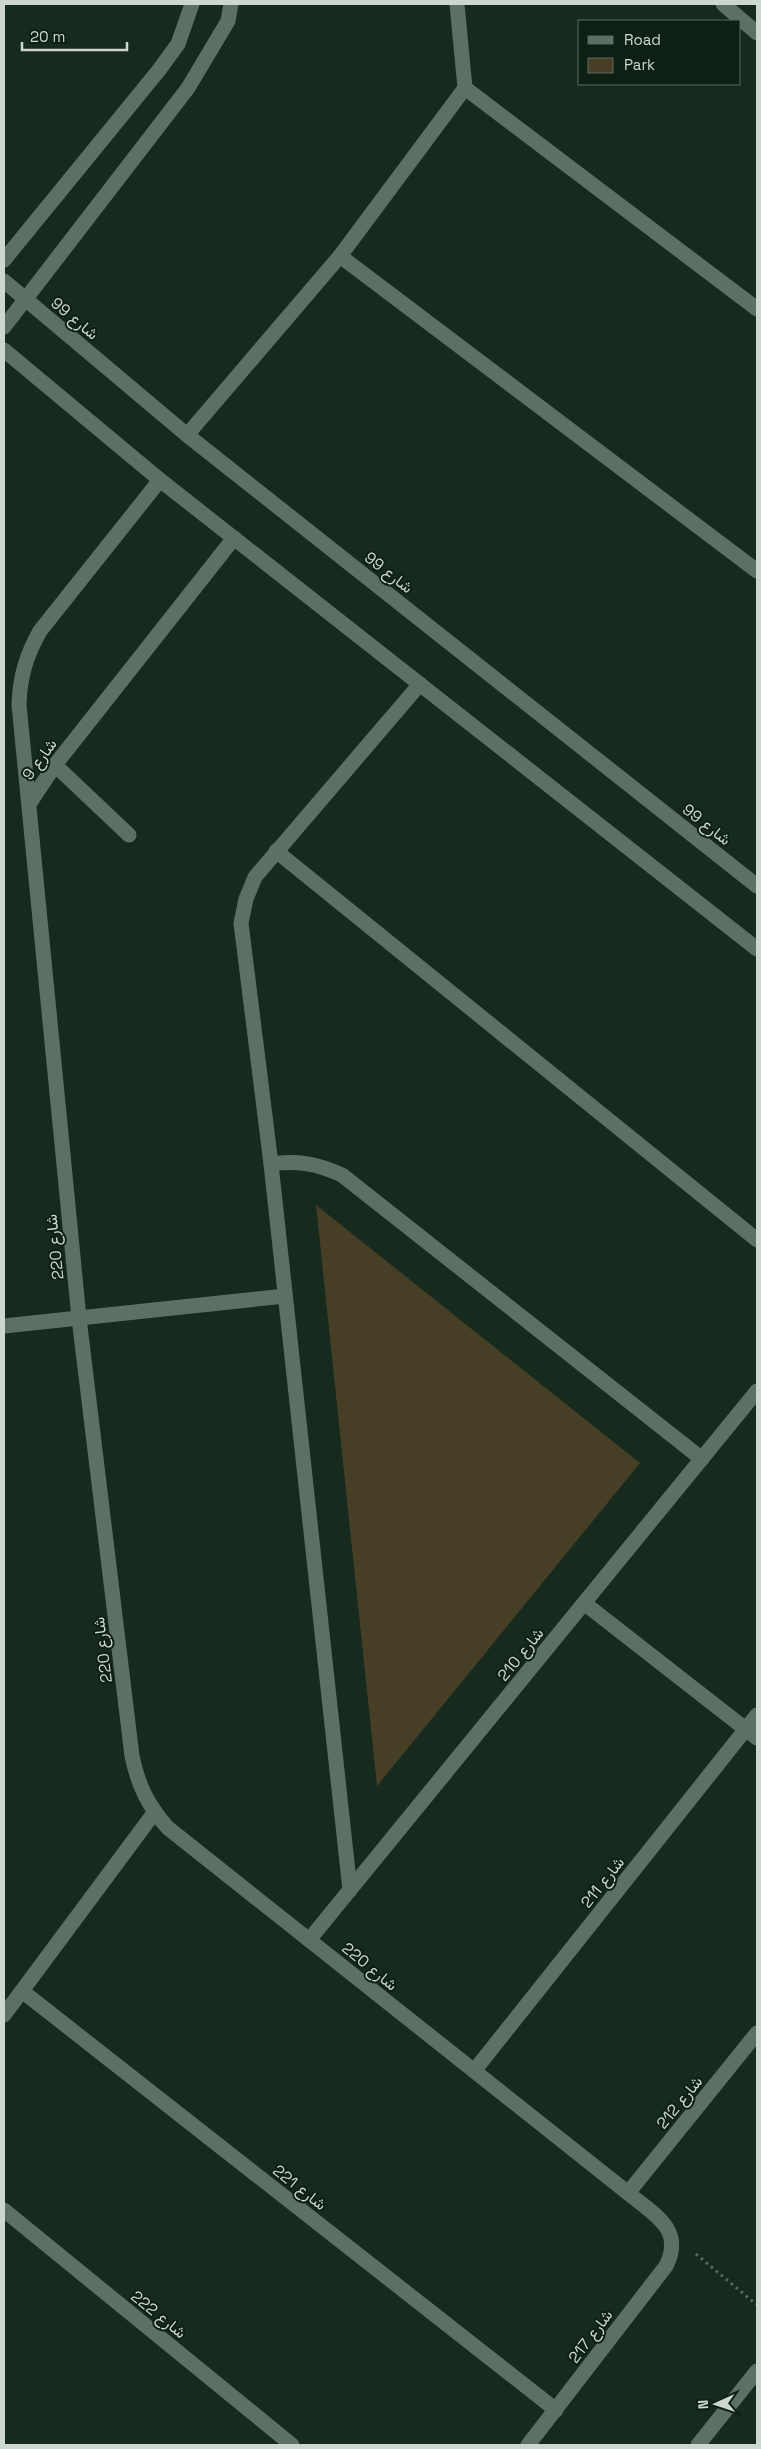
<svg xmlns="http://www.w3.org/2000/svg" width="761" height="2449" font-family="'Space Grotesk',Vazirmatn,sans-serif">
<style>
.green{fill:#473f25}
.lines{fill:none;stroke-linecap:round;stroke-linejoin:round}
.path{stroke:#58695e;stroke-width:3;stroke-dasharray:2.5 4;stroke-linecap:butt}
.service{stroke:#5c7163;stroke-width:15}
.minor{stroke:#5c7163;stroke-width:15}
.labels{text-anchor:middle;stroke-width:4;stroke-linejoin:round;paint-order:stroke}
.street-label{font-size:16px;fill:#ccd8cf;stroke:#0e2014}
</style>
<rect width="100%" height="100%" fill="#172a1e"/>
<polygon class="green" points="316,1205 640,1463 377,1786"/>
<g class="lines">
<polyline class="path" points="696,2254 757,2305"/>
<polyline class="service" points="55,765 129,835"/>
<g class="minor">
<polyline points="457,4 465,88 757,309"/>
<polyline points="723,4 757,33"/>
<polyline points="340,256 757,571"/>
<polyline points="4,260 159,70 178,44 192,4"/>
<polyline points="4,281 187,435 757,886"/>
<polyline points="4,327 188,88 228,21 231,4"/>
<polyline points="4,350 160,480 757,949"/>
<polyline points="187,435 340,256 465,88"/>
<path d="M160,480l-120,151c-14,25 -20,45 -21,74l60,613 53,438c6,29 16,50 36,72l460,365c25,21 57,36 38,73l-138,179"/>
<polyline points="29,804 55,765 234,538"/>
<polyline points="276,851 757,1240"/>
<path d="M271,1164c26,-4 47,0 71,11l360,284"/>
<polyline points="4,1326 285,1296"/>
<polyline points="584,1603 757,1738"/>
<polyline points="350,1890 271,1164 241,923 246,899 255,877 420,684"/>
<polyline points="309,1940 757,1391"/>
<polyline points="22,1991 556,2410"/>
<polyline points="4,2015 154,1813"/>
<polyline points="474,2071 757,1715"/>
<polyline points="628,2193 757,2033"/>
<polyline points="4,2210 292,2445"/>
<polyline points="698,2445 757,2371"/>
</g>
</g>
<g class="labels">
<g class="street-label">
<text transform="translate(75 318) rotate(40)" y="6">شارع 99</text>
<text transform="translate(389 572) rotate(38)" y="6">شارع 99</text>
<text transform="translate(39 759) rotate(-54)" y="6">شارع 9</text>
<text transform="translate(707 824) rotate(38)" y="6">شارع 99</text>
<text transform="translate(54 1247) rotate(-96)" y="6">شارع 220</text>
<text transform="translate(102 1650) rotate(-97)" y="6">شارع 220</text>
<text transform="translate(520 1654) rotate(-51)" y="6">شارع 210</text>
<text transform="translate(602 1882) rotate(-52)" y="6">شارع 211</text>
<text transform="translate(370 1966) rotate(39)" y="6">شارع 220</text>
<text transform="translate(679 2102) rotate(-51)" y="6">شارع 212</text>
<text transform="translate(300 2187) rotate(38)" y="6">شارع 221</text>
<text transform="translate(159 2314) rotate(39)" y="6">شارع 222</text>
<text transform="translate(590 2336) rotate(-53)" y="6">شارع 217</text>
</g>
</g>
<rect width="761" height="2449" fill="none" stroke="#ccd8cf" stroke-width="10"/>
<rect x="578" y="20" width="162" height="65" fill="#0e2014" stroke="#5a6a5f"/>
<rect x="588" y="36" width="25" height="8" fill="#5c7163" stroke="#5a6a5f"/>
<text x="624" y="45" font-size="15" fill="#ccd8cf">Road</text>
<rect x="588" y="58" width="25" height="15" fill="#473f25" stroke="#5a6a5f"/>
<text x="624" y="70" font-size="15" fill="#ccd8cf">Park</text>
<g transform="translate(716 2404) rotate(267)" stroke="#0e2014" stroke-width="4" paint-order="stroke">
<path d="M0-4L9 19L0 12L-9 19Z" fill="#ccd8cf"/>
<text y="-8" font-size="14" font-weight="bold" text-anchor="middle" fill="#ccd8cf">N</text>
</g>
<path d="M22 42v8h105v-8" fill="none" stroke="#ccd8cf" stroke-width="2.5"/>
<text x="30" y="42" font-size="15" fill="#ccd8cf" stroke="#0e2014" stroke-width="4" paint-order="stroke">20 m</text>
</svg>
